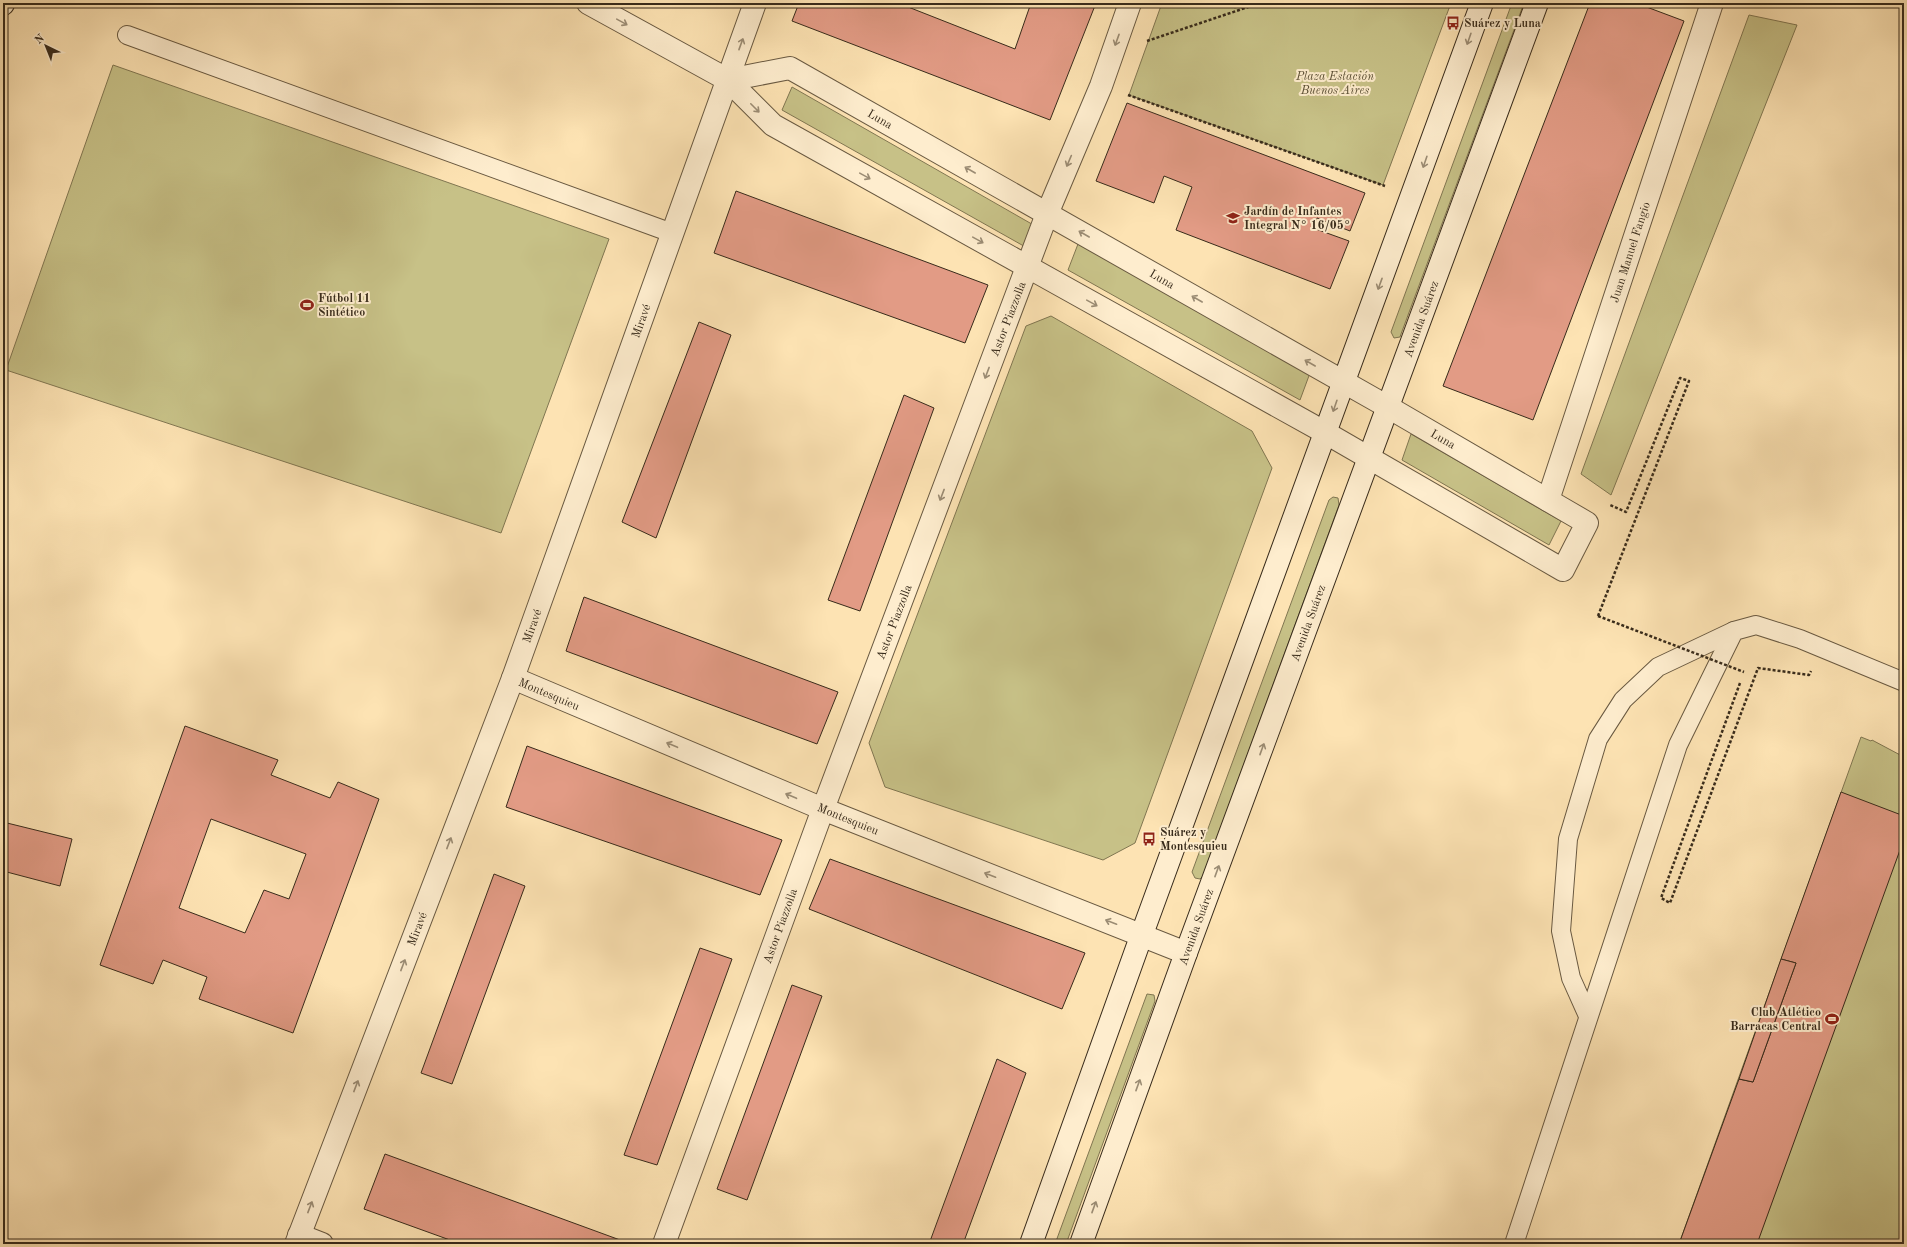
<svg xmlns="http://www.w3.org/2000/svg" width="1907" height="1247" font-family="'Old Standard TT',serif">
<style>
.green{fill:#c7c187;stroke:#807651}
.building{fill:#e29b85;stroke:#382b1b;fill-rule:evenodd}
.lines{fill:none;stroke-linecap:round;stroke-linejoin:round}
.lane-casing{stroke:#695941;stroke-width:20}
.street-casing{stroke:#695941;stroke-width:24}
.secondary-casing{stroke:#382b1b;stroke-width:24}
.path{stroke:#382b1b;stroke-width:2.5;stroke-dasharray:3 2;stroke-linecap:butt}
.lane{stroke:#feedce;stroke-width:18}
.street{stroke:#feedce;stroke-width:22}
.secondary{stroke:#feedce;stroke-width:22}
.path-bridge{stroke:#382b1b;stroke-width:2.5;stroke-dasharray:3 2;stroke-linecap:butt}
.oneway{stroke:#9b8c74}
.labels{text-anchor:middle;stroke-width:4;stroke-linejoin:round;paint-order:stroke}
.poi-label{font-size:12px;font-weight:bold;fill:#382b1b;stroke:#feedce;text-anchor:start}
.park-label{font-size:12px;font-style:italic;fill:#5c5036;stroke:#feedce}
.street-label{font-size:12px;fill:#382b1b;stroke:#feedce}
</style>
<rect width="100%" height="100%" fill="#fde3b3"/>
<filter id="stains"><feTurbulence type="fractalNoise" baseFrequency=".005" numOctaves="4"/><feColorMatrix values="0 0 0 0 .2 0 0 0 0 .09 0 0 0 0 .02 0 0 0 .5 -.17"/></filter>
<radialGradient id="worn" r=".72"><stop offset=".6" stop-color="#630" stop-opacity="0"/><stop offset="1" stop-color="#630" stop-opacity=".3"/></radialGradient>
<g class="green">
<polygon points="1162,3 1451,3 1383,185 1129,95"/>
<polygon points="1512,3 1524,3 1401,334 1400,337 1394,338 1391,332"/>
<polygon points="1749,15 1797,25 1611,495 1581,474"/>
<polygon points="113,65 609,239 501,533 6,370"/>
<polygon points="792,87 1037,227 1029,249 782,110"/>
<polygon points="1078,244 1310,373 1300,400 1068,270"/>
<polygon points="1051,316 1252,431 1272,468 1135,843 1103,860 885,787 869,743 1026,326"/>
<polygon points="1411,434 1561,521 1549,545 1402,460"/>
<polygon points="1333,497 1338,498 1339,505 1203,876 1200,879 1195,878 1192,872 1329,500"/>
<polygon points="1861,737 1871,741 1872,740 1904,757 1904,1244 1679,1244"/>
<polygon points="1147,994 1154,995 1155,1001 1066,1244 1055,1244"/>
</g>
<g class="building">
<polygon points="799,3 898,3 1015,49 1031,3 1096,3 1050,120 792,21"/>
<polygon points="1590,3 1636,3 1684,21 1533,420 1443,386"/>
<polygon points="1127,103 1365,193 1350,231 1317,218 1313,228 1349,241 1330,289 1176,230 1192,187 1164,176 1154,203 1096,181"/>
<polygon points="736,191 988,285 965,343 714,253"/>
<polygon points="699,322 731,335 656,538 622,522"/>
<polygon points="904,395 934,408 860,611 828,600"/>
<polygon points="584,597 838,692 817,744 566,651"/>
<path d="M185,726l93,34 -7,15 59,23 8,-16 41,17 -86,234 -94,-34 8,-22 -44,-17 -10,24 -53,-19zM211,819l95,35 -17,45 -25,-9 -19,43 -66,-25z"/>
<polygon points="527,746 782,840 760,895 506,807"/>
<polygon points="1841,792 1904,816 1904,839 1757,1244 1679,1244 1739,1079 1753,1082 1796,963 1781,959"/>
<polygon points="3,822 72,839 60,886 3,871"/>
<polygon points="830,859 1085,953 1062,1009 809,909"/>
<polygon points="494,874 525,886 452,1084 421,1073"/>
<polygon points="700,948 732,959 657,1165 624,1155"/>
<polygon points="1781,959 1796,963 1753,1082 1739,1079"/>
<polygon points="792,985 822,996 747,1200 717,1189"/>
<polygon points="997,1059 1026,1073 963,1244 929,1244"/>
<polygon points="385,1154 631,1244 461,1244 364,1209"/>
</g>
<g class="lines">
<g class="lane-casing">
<g id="lane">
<polyline points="127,35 672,233"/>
<polyline points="1588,1016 1571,978 1561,931 1568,839 1598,739 1623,700 1658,667 1734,631"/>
<polyline points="1514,1244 1678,745 1734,631 1756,625 1800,639 1904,682"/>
</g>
</g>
<g class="street-casing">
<g id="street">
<polyline points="588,3 728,80 773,125 1326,433 1563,570 1587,523 1563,509 1388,407 790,68 728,80"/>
<polyline points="1548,500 1712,3"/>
<polyline points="513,678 823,809 1186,953"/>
<polyline points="299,1235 322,1244"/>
<polyline points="296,1244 513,678 755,3"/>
<polyline points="664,1244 823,809 1047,214 1101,86 1130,3"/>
</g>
</g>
<g class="secondary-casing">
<g id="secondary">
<polyline points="3,4 3,3"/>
<polyline points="1031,1244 1142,934 1482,3"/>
<polyline points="1081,1244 1186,953 1537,3"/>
</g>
</g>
<g class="path">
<polyline points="1224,3 1235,7 1251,5"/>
<polyline points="1147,41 1260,3"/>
<polyline points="1128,95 1385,186"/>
<polyline points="1598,616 1689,381 1680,378 1626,512 1610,505"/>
<polyline points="1740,683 1661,898 1670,903 1758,668 1809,675 1811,671"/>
</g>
<use href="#lane" class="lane"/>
<use href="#street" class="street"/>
<use href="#secondary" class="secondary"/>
<polyline class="path-bridge" points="1598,616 1744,672"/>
</g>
<defs><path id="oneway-shaft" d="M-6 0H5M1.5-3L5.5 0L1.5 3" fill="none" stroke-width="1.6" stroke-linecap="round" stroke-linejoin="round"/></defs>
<g class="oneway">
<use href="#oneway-shaft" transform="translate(622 22) rotate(29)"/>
<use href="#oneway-shaft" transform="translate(1469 39) rotate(109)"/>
<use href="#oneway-shaft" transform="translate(1117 40) rotate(110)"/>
<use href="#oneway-shaft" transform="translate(741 44) rotate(-70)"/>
<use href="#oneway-shaft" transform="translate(755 108) rotate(45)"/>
<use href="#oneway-shaft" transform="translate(1069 161) rotate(113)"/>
<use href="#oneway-shaft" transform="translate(1425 162) rotate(109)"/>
<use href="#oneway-shaft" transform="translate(970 170) rotate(-150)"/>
<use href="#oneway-shaft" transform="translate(865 176) rotate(29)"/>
<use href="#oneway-shaft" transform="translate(1084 234) rotate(-150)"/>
<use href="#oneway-shaft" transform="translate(978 240) rotate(29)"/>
<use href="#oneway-shaft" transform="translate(1380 284) rotate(110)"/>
<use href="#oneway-shaft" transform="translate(1197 299) rotate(-150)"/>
<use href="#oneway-shaft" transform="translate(1092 303) rotate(29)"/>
<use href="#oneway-shaft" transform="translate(1310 363) rotate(-150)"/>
<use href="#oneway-shaft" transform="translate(987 373) rotate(111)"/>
<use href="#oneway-shaft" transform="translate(1335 406) rotate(109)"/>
<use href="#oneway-shaft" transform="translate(942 495) rotate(111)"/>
<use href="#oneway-shaft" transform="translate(672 745) rotate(-157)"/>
<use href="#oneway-shaft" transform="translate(1262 749) rotate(-70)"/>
<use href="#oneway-shaft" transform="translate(791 796) rotate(-157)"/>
<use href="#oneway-shaft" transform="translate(449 843) rotate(-69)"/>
<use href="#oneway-shaft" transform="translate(1217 871) rotate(-70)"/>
<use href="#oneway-shaft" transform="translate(990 875) rotate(-159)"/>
<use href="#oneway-shaft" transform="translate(1111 922) rotate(-159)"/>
<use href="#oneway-shaft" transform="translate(403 965) rotate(-69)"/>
<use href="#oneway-shaft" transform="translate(1138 1085) rotate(-70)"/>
<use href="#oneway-shaft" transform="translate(356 1086) rotate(-69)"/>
<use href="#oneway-shaft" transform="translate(310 1207) rotate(-69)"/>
<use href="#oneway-shaft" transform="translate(1094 1207) rotate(-70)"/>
</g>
<defs>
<g id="bus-bare" transform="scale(1.08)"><path d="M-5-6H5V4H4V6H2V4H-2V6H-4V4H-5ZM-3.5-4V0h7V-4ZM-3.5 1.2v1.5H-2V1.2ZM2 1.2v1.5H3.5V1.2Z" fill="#8f2418" stroke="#feedce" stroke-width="2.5" paint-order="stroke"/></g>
<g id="school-bare" transform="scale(1.08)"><path d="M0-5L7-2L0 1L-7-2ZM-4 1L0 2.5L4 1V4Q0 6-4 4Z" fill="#8f2418" stroke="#feedce" stroke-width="2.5" paint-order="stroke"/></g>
<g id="stadium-bare" transform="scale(1.08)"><path d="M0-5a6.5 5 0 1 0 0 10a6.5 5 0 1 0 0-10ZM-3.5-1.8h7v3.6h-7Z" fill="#8f2418" stroke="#feedce" stroke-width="2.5" paint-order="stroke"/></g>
</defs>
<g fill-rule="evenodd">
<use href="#bus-bare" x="1453" y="23"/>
<use href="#school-bare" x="1233" y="218"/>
<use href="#stadium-bare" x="307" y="305"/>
<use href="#bus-bare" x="1149" y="839"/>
<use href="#stadium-bare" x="1832" y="1019"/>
</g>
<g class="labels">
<g class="poi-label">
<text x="1464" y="27">Suárez y Luna</text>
<text x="1244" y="215">Jardín de Infantes<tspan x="1244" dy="14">Integral N° 16/05°</tspan></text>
<text x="318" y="302">Fútbol 11<tspan x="318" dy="14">Sintético</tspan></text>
<text x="1160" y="836">Suárez y<tspan x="1160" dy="14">Montesquieu</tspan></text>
<text x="1821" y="1016" text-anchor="end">Club Atlético<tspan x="1821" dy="14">Barracas Central</tspan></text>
</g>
<g class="park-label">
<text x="1335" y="80">Plaza Estación<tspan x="1335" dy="14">Buenos Aires</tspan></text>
</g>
<g class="street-label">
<text transform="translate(880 119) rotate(30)" y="4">Luna</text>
<text transform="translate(1630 252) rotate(-72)" y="4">Juan Manuel Fangio</text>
<text transform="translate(1162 279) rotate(30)" y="4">Luna</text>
<text transform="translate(1008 319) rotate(-69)" y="4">Astor Piazzolla</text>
<text transform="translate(1421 319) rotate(-70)" y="4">Avenida Suárez</text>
<text transform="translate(641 321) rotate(-70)" y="4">Miravé</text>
<text transform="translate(1443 439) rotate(30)" y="4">Luna</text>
<text transform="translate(894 622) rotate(-69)" y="4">Astor Piazzolla</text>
<text transform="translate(1308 623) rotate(-70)" y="4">Avenida Suárez</text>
<text transform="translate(532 626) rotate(-70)" y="4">Miravé</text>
<text transform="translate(549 694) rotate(23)" y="4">Montesquieu</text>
<text transform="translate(848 819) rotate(22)" y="4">Montesquieu</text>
<text transform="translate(780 926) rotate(-70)" y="4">Astor Piazzolla</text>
<text transform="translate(1196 927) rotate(-70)" y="4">Avenida Suárez</text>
<text transform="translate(417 929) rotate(-69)" y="4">Miravé</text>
</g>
</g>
<rect width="1907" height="1247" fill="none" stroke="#fde3b3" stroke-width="16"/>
<rect x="4" y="4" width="1899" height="1239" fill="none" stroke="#382b1b" stroke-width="2"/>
<rect x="8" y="8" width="1891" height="1231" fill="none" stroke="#382b1b"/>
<g transform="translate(46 46) rotate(317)" stroke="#feedce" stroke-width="3" paint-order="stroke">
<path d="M0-3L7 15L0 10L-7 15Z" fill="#382b1b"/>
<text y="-6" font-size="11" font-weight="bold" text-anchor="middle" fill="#382b1b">N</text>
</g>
<rect width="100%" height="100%" filter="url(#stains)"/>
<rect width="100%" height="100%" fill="url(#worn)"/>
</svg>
